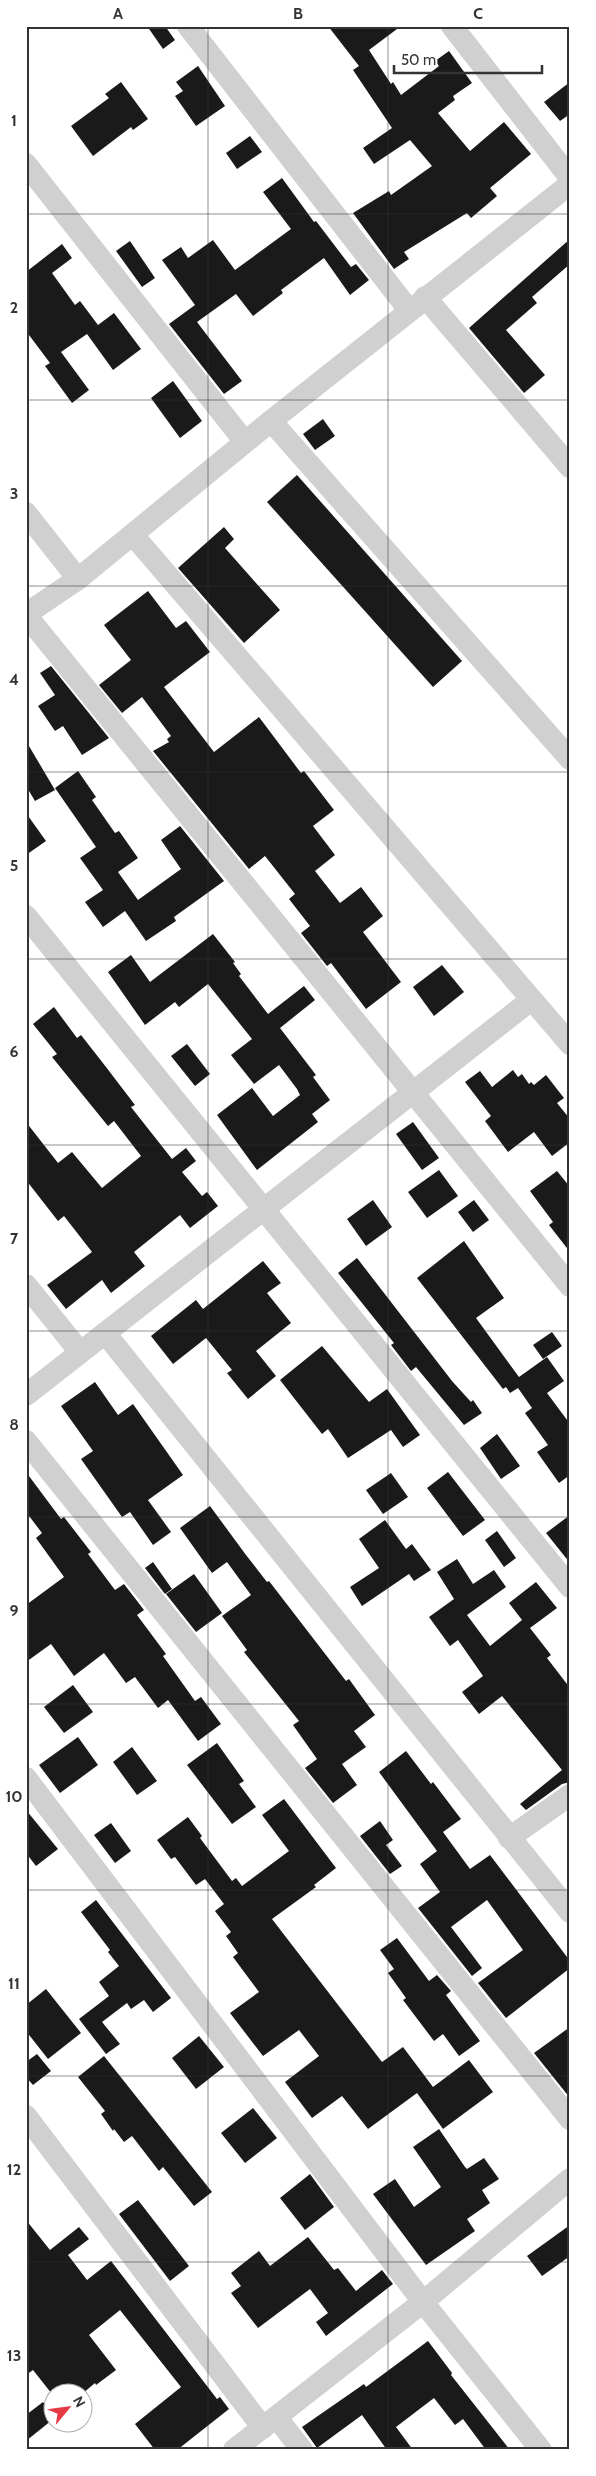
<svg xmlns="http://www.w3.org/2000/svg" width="596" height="2476" font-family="Cabin,sans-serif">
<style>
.building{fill:#1a1a1a}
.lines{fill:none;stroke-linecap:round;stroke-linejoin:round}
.minor{stroke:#d0d0d0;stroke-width:22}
.grid{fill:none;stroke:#333;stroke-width:1;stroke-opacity:0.55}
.neatline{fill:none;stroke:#333;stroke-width:2}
.grid-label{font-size:16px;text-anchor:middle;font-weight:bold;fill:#333}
</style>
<rect width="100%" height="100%" fill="#fff"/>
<g class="building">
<polygon points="147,26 165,26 175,40 163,49"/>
<polygon points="328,26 401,26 369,50 391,84 393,82 401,95 439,66 435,61 449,51 472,83 453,96 455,100 438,113 470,151 504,122 531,154 490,188 497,196 471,218 467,213 404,252 409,259 394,269 353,213 389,191 391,195 432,166 410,140 374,164 363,148 392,128 353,70 359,66"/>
<polygon points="198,66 225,106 196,126 175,96 183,91 176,82"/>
<polygon points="121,82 148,119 133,130 131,127 93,156 71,126 109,98 105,94"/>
<polygon points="570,82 570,114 560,121 544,102"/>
<polygon points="250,136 262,152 237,169 226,153"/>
<polygon points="282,178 314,222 316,221 351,267 356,264 369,280 350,295 324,258 281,290 283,293 253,316 236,294 197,322 242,381 224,394 169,324 195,305 162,260 181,247 188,258 213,240 235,270 291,229 263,192"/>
<polygon points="570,239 570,264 532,297 537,303 506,330 545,375 524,393 469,328"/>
<polygon points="130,241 155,278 142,287 116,251"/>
<polygon points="62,244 72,258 52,273 75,305 80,301 98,325 114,313 141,349 113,370 87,334 61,352 89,390 72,403 45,366 50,363 26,331 26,272"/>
<polygon points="173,381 202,421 180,438 151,398"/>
<polygon points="323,419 335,436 315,450 303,434"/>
<polygon points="297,475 462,661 433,687 267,502"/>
<polygon points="224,527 234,539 225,548 280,610 244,643 178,568"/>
<polygon points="148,591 176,628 186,621 210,652 164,687 214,752 259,717 301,773 304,771 334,810 313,826 335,855 315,871 340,903 361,887 383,916 363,932 401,982 366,1009 331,963 327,966 301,933 310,926 289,899 295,894 265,856 249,869 153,751 169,742 167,739 171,736 142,697 122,713 99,685 131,660 104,625"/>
<polygon points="51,666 109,738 82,755 63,726 55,731 38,706 55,695 40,673"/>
<polygon points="26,741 55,790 35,801 26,786"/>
<polygon points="78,771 96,797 92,800 115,833 119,831 138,858 118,872 138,900 181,869 161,840 180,826 224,881 174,917 176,921 146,941 125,911 103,927 85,902 103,890 80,858 96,847 55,788"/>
<polygon points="26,813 46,841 26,855"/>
<polygon points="213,934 235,962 233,963 241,974 239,976 268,1014 304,986 315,1000 280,1028 316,1075 313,1077 330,1100 312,1114 318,1122 257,1170 217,1115 252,1088 273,1116 300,1095 297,1089 279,1065 254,1084 231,1055 252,1039 208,984 179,1007 175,1002 145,1025 108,972 131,955 150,982"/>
<polygon points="442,965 464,992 434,1016 413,987"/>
<polygon points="54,1007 77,1038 81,1035 106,1067 135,1105 131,1107 172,1159 186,1148 196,1161 182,1172 202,1196 207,1192 218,1206 190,1228 180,1215 134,1252 145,1266 111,1293 102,1280 66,1309 47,1285 92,1252 64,1216 58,1221 26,1180 26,1122 58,1163 72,1152 102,1188 141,1156 114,1121 108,1126 52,1057 57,1054 33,1024"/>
<polygon points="187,1044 210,1074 195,1086 171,1056"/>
<polygon points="513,1070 518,1077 522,1074 529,1084 531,1082 534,1085 546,1075 564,1098 557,1103 570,1119 570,1142 552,1156 534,1132 508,1152 485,1121 491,1116 465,1082 480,1071 492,1087"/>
<polygon points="413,1122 439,1158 422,1170 396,1134"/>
<polygon points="439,1170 458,1196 427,1218 408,1192"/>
<polygon points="557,1171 570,1187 570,1252 549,1225 553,1222 530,1191"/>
<polygon points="373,1200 392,1227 366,1246 347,1219"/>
<polygon points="474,1200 489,1220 473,1232 458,1212"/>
<polygon points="464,1241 504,1298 476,1318 519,1377 547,1357 564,1381 547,1393 570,1424 570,1475 559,1483 537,1452 548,1445 525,1413 532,1408 518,1388 510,1393 506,1387 503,1389 417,1278"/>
<polygon points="357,1258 452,1381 471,1402 473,1400 482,1413 464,1425 416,1367 411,1371 391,1345 394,1343 338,1273"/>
<polygon points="263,1261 281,1283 267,1293 291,1323 256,1351 276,1376 248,1399 227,1373 232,1370 206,1338 173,1364 151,1336 196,1300 203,1309"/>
<polygon points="552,1332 562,1346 543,1359 533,1345"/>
<polygon points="322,1346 369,1402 387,1389 420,1435 403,1447 391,1430 348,1458 328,1429 322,1434 280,1380"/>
<polygon points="95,1382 118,1415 133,1404 183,1475 148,1500 171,1532 153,1545 130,1512 122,1517 81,1459 93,1451 61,1406"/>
<polygon points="497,1434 520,1466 501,1479 480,1448"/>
<polygon points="26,1472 61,1519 64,1517 91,1552 88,1554 115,1590 124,1584 144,1610 137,1615 166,1654 163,1656 195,1701 201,1697 221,1724 198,1741 168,1700 158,1708 135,1677 126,1683 104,1653 74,1676 51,1644 26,1662 26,1605 64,1577 36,1538 42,1533 26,1512"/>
<polygon points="448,1472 485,1520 463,1536 427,1488"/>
<polygon points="391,1473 408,1497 383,1514 366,1490"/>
<polygon points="210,1506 246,1555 267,1582 269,1581 346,1681 349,1679 375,1715 354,1731 366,1747 342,1764 357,1785 333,1803 305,1768 317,1759 293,1725 299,1721 244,1652 247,1650 222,1616 251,1595 227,1562 212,1573 180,1528"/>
<polygon points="570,1515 570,1563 546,1533"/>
<polygon points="385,1520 406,1549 412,1544 431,1570 414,1581 409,1574 362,1606 350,1587 379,1568 359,1539"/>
<polygon points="497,1531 516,1558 504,1567 485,1540"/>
<polygon points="457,1559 473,1584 494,1570 506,1587 467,1615 490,1646 522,1620 509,1603 536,1582 557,1608 530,1628 551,1655 547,1658 570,1688 570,1782 562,1784 526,1810 520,1804 562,1770 502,1696 479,1714 462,1692 483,1676 458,1640 450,1646 429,1617 454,1599 437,1572"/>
<polygon points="153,1562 172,1589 165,1594 145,1568"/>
<polygon points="194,1574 222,1613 196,1632 166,1594"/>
<polygon points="73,1685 93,1712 64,1733 44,1707"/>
<polygon points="78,1737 98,1765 60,1793 39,1765"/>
<polygon points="217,1743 244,1781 239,1784 256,1807 232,1824 187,1765"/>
<polygon points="132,1747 157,1781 137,1795 113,1762"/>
<polygon points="406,1751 431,1784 433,1782 461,1819 443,1832 470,1869 490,1855 570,1961 570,1968 506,2018 478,1983 523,1950 487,1900 451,1927 482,1968 472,1976 418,1908 440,1892 420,1864 437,1851 379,1772"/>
<polygon points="284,1799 336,1868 314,1885 316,1887 272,1919 382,2062 403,2047 433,2087 469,2060 493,2092 443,2129 417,2093 368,2129 342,2096 312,2118 285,2082 319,2056 299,2030 263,2056 230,2013 259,1992 233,1957 238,1953 226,1936 231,1932 215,1911 224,1904 205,1879 196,1885 175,1857 171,1859 157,1840 188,1817 202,1836 200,1838 232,1881 236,1878 242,1886 289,1851 262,1815"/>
<polygon points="26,1810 58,1849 36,1866 26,1853"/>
<polygon points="380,1821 393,1840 386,1845 402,1866 390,1874 360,1836"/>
<polygon points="111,1823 131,1851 115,1863 94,1835"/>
<polygon points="96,1900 171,1998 153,2012 144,2000 131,2009 127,2003 102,2022 120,2044 106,2054 79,2019 109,1996 99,1982 119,1966 108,1952 110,1950 81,1912"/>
<polygon points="397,1938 429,1981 437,1975 451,1991 446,1995 480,2041 459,2056 443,2034 434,2041 403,2000 406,1998 388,1973 394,1969 380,1950"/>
<polygon points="46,1989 81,2033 48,2059 26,2031 26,2005"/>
<polygon points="570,2027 570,2098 534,2053"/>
<polygon points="199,2036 224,2067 196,2089 172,2058"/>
<polygon points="37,2054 51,2071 33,2085 26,2077 26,2062"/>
<polygon points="104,2056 212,2192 194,2206 163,2167 159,2171 132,2136 124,2142 114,2129 113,2131 101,2114 105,2111 78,2077"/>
<polygon points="253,2108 277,2138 245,2163 221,2133"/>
<polygon points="439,2129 465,2167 467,2169 484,2158 499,2179 482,2190 490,2203 467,2219 475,2231 426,2265 373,2194 395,2179 414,2207 441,2187 413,2147"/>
<polygon points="310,2174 334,2207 305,2230 280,2198"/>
<polygon points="138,2200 189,2266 170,2281 119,2214"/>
<polygon points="26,2220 50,2250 79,2227 89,2239 68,2255 87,2280 111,2261 217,2399 220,2397 229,2409 177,2450 155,2450 135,2424 181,2387 120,2310 89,2335 116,2370 96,2385 95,2383 82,2394 52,2394 33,2370 26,2375"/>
<polygon points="570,2225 570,2256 542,2276 527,2256"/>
<polygon points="308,2237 334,2270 338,2268 356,2291 382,2270 393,2284 326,2336 316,2322 328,2313 310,2289 258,2328 231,2293 241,2286 231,2273 259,2251 270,2266"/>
<polygon points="428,2341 452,2373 451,2375 510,2450 486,2450 463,2419 455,2425 434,2398 396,2427 413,2450 387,2450 362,2415 317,2448 302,2427 364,2384 366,2387"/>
<polygon points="43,2402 52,2414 52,2420 26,2441 26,2415"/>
</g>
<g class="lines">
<g class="minor">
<polyline points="188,26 409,310"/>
<polyline points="452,26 570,178"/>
<polyline points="26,164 245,442"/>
<polyline points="425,297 570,467"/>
<polyline points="271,421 570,759"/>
<polyline points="26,513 78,579"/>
<polyline points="133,535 570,1044"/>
<polyline points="26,614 78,579 271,421 570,184"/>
<polyline points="26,615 570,1286"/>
<polyline points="26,916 570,1587"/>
<polyline points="26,1285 80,1352"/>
<polyline points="105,1333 570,1912"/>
<polyline points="26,1395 531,1000"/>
<polyline points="26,1441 570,2119"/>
<polyline points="26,1778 423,2302 541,2450"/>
<polyline points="509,1838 570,1795"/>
<polyline points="26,2116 263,2428"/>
<polyline points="277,2418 302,2450"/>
<polyline points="234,2450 423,2302 570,2179"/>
</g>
</g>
<path class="grid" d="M208,26v2424M388,26v2424M26,214h544M26,400h544M26,586h544M26,772h544M26,959h544M26,1145h544M26,1331h544M26,1517h544M26,1704h544M26,1890h544M26,2076h544M26,2262h544"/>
<rect width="596" height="2476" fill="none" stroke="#ffffff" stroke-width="55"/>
<g transform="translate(68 2408) rotate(61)"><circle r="24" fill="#ffffff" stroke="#adadad"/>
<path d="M0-4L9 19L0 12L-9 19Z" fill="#e63946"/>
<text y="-8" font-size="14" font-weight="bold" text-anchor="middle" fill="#333333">N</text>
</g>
<path d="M394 65v8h148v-8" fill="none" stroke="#333333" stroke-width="2.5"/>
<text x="401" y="65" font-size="15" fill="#333333" stroke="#ffffff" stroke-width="4" paint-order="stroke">50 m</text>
<rect x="28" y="28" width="540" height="2420" class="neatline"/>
<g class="grid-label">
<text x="118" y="19">A</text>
<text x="298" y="19">B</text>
<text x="478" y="19">C</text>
<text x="14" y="126">1</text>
<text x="14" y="313">2</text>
<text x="14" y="499">3</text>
<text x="14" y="685">4</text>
<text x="14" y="871">5</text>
<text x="14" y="1057">6</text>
<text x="14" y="1244">7</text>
<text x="14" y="1430">8</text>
<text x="14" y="1616">9</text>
<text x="14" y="1802">10</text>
<text x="14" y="1989">11</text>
<text x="14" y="2175">12</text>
<text x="14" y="2361">13</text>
</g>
</svg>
